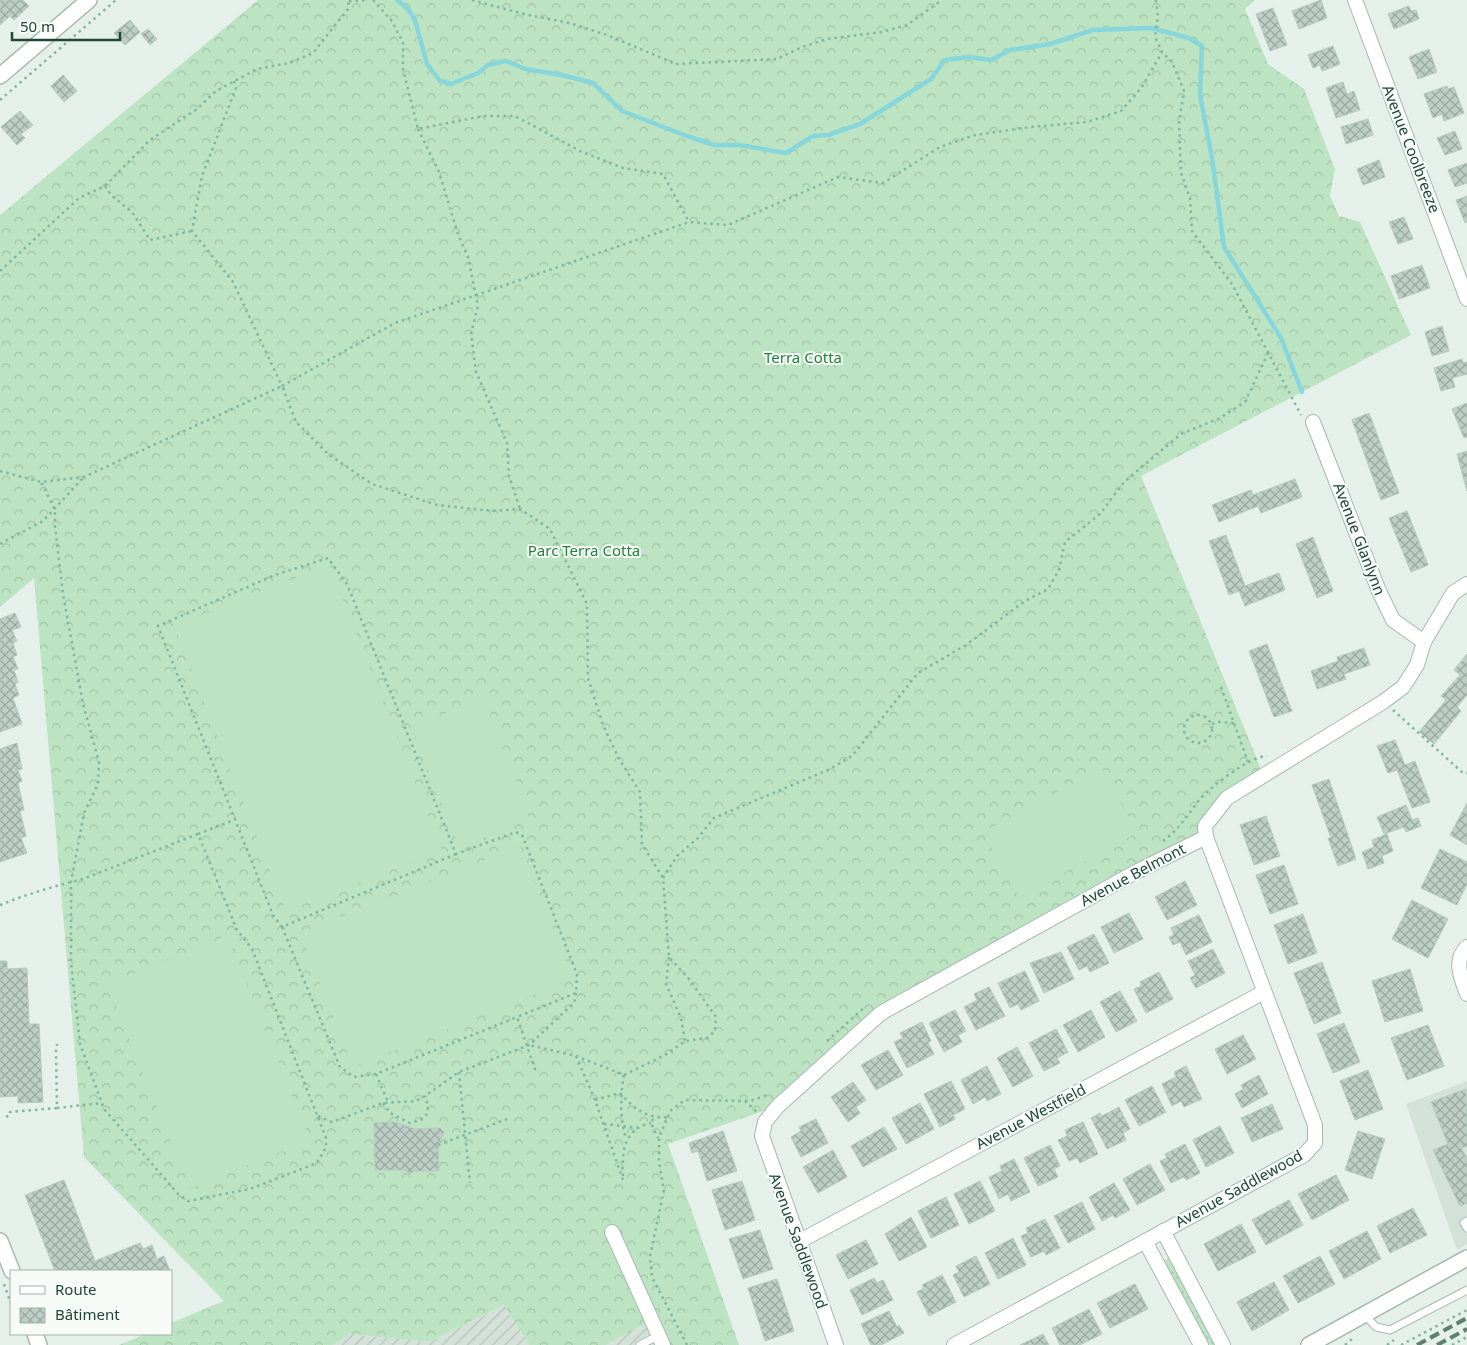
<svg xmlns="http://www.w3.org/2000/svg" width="1467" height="1345" font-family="'Noto Sans',sans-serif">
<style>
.built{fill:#d3e1d9}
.industrial{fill:url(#industrial-furrows)}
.grass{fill:url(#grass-dots)}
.forest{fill:url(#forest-crowns)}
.pitch{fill:#bce3c2}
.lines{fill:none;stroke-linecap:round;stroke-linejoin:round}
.stream{stroke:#87d6db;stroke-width:4.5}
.building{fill:url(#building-cross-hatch);stroke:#b6cac0}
.service-casing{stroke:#a6b9b1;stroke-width:9}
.minor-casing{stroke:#a6b9b1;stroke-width:16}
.tertiary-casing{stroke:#a6b9b1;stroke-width:18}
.path{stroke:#81b7a1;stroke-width:2.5;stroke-dasharray:2.5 4;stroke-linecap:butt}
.service{stroke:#fff;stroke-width:7}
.minor{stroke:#fff;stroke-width:14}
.tertiary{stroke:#fff;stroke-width:15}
.rail{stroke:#5c8073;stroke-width:4;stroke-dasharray:10 5;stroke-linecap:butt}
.labels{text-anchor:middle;stroke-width:4;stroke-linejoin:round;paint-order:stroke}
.street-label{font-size:15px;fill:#214537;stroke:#f6fbf8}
.park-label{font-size:15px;fill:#268140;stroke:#f6fbf8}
</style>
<defs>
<pattern id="industrial-furrows" width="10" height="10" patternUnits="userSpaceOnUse" patternTransform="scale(1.25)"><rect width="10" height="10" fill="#d3e1d9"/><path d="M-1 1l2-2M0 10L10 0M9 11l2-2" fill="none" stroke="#b5c2bb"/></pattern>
<pattern id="grass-dots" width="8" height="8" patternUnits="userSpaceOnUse" patternTransform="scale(1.25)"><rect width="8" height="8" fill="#bce3c2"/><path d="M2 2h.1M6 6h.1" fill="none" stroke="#a1c4a7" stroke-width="1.8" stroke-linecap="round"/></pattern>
<pattern id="forest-crowns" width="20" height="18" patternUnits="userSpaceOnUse" patternTransform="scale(1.25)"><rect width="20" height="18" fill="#bce3c2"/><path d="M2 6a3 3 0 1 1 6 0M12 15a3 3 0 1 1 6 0" fill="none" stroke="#a1c4a7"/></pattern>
<pattern id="building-cross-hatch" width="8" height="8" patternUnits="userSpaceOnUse" patternTransform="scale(1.25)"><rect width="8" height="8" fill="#bdcec5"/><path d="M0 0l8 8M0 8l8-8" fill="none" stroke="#99a9a1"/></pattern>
</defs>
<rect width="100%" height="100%" fill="#e5f0ea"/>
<polygon class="built" points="1467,1081 1467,1244 1457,1250 1406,1104"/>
<g class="industrial">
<polygon points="505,1305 530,1345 333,1345 350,1334 429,1342"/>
<polygon points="654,1319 662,1345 605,1345"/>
</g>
<polygon class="grass" points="1169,1258 1216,1345 1210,1345 1164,1261"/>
<polygon class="forest" points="258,0 1255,0 1245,9 1268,64 1304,89 1335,169 1330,196 1339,216 1360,222 1411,335 1141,476 1263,774 1227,798 1206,837 881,1013 778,1106 668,1144 739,1345 669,1345 654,1319 605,1345 530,1345 504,1305 429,1342 350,1334 333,1345 119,1345 146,1334 171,1334 171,1323 224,1301 84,1157 34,578 0,607 0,215"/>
<g class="pitch">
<polygon points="329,565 442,850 286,911 174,626"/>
<polygon points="483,698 530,819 459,847 411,727"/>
<polygon points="1102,768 1137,833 1019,897 983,832"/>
<polygon points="520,846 573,979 353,1067 300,933"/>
<polygon points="227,936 310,1140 190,1189 107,984"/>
</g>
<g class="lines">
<polyline class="stream" points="397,0 408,9 415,20 427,64 440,81 451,84 478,73 488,65 506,61 525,69 562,75 593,83 622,111 684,135 714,145 739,145 786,153 813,136 828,135 860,124 931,79 945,60 969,57 991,60 1010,50 1050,44 1093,30 1151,28 1189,38 1202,46 1200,95 1212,158 1224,247 1281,338 1302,392"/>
</g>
<g class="building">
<polygon points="0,0 23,0 29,6 14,20 10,16 0,25"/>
<polygon points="1321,0 1327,18 1299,29 1292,11"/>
<polygon points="1409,6 1411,11 1416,10 1419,19 1394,29 1388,14"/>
<polygon points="1273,8 1287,45 1270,51 1256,14"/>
<polygon points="130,20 140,32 125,45 114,33"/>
<polygon points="148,29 157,39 150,45 141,34"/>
<polygon points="1333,46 1340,64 1322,71 1320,65 1313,68 1308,55"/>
<polygon points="1429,49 1437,72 1418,79 1409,57"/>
<polygon points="63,75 77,91 64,102 51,86"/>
<polygon points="1343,82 1347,94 1354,91 1360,110 1336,118 1326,88"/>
<polygon points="1447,86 1448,89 1454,87 1464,113 1444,121 1442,114 1433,118 1424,94"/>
<polygon points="20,111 33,125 21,134 25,138 17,145 1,127"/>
<polygon points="1368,119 1373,135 1346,144 1341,127"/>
<polygon points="1455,131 1462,149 1445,155 1437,138"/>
<polygon points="1379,160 1385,177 1363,185 1357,169"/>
<polygon points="1467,163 1467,183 1455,187 1448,170"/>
<polygon points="1467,196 1467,222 1465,223 1456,200"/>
<polygon points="1404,217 1413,239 1398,244 1389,222"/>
<polygon points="1422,265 1430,288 1399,299 1391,276"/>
<polygon points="1442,326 1449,351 1432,356 1425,332"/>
<polygon points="1462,359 1463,363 1467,362 1467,374 1452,378 1455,387 1441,391 1434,368"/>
<polygon points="1467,403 1467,437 1464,438 1452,409"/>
<polygon points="1369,413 1399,493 1381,500 1352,420"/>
<polygon points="1467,451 1467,491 1457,454"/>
<polygon points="1295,479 1302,497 1261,513 1258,506 1219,522 1212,505 1251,490 1253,495"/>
<polygon points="1407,511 1428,565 1411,572 1389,518"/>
<polygon points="1226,535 1245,586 1279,573 1285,590 1245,606 1239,591 1229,595 1209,541"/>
<polygon points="1313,537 1333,591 1317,598 1296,544"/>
<polygon points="15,613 21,627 12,630 17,641 13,643 17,655 13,657 18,669 14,670 18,682 15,684 19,695 13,698 22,724 0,732 0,619"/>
<polygon points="1267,644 1292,711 1274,717 1249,651"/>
<polygon points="1364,648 1370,665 1344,674 1346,679 1317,689 1311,671 1338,661 1337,657"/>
<polygon points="1467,654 1467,695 1457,707 1461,711 1434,744 1419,732 1446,700 1441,696 1460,675 1454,670"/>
<polygon points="1395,740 1405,765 1415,761 1430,802 1412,808 1397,770 1388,773 1377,746"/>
<polygon points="17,743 22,769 18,770 22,781 18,783 24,810 20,811 26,836 21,838 27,853 0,862 0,749"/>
<polygon points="1329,779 1356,859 1338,866 1328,838 1331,838 1312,785"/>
<polygon points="1467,803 1467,845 1450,835"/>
<polygon points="1406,805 1412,820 1418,818 1421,826 1406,832 1404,827 1384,834 1377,817"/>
<polygon points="1266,816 1280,856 1254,865 1240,825"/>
<polygon points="1387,834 1393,851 1382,856 1384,863 1368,869 1362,852 1374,847 1372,840"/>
<polygon points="1440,849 1467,862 1467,884 1457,905 1421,888"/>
<polygon points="1284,865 1298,904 1270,914 1256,875"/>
<polygon points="1185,881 1197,905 1167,920 1155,897"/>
<polygon points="1412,900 1448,919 1428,958 1392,939"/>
<polygon points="1129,913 1143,939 1114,953 1101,927"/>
<polygon points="1303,914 1317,953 1288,964 1274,925"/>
<polygon points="1199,915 1212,942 1186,955 1180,942 1173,945 1169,937 1174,935 1171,928"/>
<polygon points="1094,934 1109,963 1090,972 1087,966 1079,970 1067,947"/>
<polygon points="1213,949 1225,973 1196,988 1190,978 1195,975 1188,961"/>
<polygon points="1061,952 1074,979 1044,993 1030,963"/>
<polygon points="0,961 7,961 7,969 27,968 29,1024 39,1024 43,1102 18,1103 18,1096 0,1097"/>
<polygon points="1322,962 1341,1013 1314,1024 1294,973"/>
<polygon points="1410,969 1423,1011 1385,1022 1372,981"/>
<polygon points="1025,971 1039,1001 1021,1010 1018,1004 1010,1008 998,983"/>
<polygon points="1159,972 1173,999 1146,1013 1134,989 1141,986 1140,982"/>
<polygon points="989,987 1005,1016 976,1030 964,1007 977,1000 974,994"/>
<polygon points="1120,991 1137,1021 1116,1032 1100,1002"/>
<polygon points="955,1010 966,1031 958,1035 962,1042 944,1052 929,1023"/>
<polygon points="1091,1010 1105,1037 1078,1052 1063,1025"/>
<polygon points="922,1022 931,1041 928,1042 934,1054 907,1068 894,1042 903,1038 900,1033"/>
<polygon points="1344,1023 1360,1062 1333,1073 1317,1034"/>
<polygon points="1428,1025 1444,1066 1407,1080 1391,1038"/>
<polygon points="1056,1029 1068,1052 1057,1058 1060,1063 1044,1071 1029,1043"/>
<polygon points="1243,1035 1256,1059 1227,1074 1215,1049"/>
<polygon points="1017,1047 1033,1076 1013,1087 997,1058"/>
<polygon points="888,1050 903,1075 876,1090 861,1065"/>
<polygon points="987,1066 1001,1094 987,1101 985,1097 973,1104 961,1080"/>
<polygon points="1186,1066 1202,1099 1184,1107 1181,1101 1172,1106 1162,1084 1176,1077 1174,1072"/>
<polygon points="1368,1070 1383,1109 1355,1120 1340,1081"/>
<polygon points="1259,1075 1268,1094 1242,1108 1235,1094 1243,1089 1241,1085"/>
<polygon points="951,1081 965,1109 953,1115 955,1119 940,1127 924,1094"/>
<polygon points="853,1082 866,1100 856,1107 860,1113 848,1122 831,1097"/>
<polygon points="1152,1086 1166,1112 1139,1126 1125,1100"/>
<polygon points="1466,1089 1467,1146 1461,1148 1467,1158 1467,1203 1460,1206 1433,1150 1448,1144 1431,1102"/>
<polygon points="920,1103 934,1129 906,1144 892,1118"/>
<polygon points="1272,1104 1283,1129 1252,1142 1241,1118"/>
<polygon points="1119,1107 1130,1129 1123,1133 1126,1140 1107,1149 1091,1118 1100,1113 1102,1116"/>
<polygon points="816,1119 828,1143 801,1157 791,1137 801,1131 799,1127"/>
<polygon points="394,1122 415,1129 440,1128 444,1132 438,1145 439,1171 414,1171 410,1174 405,1170 375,1170 374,1123"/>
<polygon points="1083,1122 1098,1154 1080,1163 1077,1158 1069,1161 1058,1140 1067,1136 1065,1130"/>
<polygon points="1220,1126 1234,1153 1206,1167 1193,1140"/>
<polygon points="884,1127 897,1149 863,1167 851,1146"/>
<polygon points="723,1131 737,1171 707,1181 698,1151 692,1153 689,1143"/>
<polygon points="1358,1131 1385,1139 1372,1179 1345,1170"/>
<polygon points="1185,1144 1200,1173 1186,1180 1184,1177 1171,1183 1160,1161 1167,1158 1165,1154"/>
<polygon points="1050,1145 1060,1166 1054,1169 1058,1177 1038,1186 1024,1158"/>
<polygon points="833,1150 847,1177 818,1193 803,1167"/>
<polygon points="1014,1159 1030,1192 1011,1201 1008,1194 999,1199 989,1177 1002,1171 1000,1166"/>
<polygon points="1150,1164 1165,1190 1137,1205 1123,1179"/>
<polygon points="1336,1175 1349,1200 1312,1220 1298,1194"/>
<polygon points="64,1180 95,1261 140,1243 143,1249 152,1245 157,1259 164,1256 170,1271 55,1271 25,1195"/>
<polygon points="742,1181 755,1220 725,1230 712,1190"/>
<polygon points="980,1181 995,1211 969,1224 954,1194"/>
<polygon points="1114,1183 1130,1210 1115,1218 1113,1215 1102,1221 1089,1197"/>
<polygon points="946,1197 959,1225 931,1238 918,1211"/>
<polygon points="1289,1200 1303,1225 1266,1245 1252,1220"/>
<polygon points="1082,1202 1095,1229 1068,1243 1054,1216"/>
<polygon points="1413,1208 1427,1235 1390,1253 1377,1226"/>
<polygon points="911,1217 927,1247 899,1261 885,1234"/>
<polygon points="1045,1219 1060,1248 1046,1255 1044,1251 1031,1257 1021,1236 1028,1233 1026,1228"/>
<polygon points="1241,1224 1256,1252 1218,1271 1204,1244"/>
<polygon points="760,1230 773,1269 743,1279 729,1239"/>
<polygon points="1367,1231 1381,1259 1344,1279 1329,1251"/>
<polygon points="1013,1238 1026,1265 998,1279 985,1253"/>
<polygon points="866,1240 878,1264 848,1279 836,1255"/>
<polygon points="976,1256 990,1284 964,1297 953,1275 959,1272 956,1266"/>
<polygon points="1320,1256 1335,1284 1298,1303 1283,1276"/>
<polygon points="942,1275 956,1302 929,1316 917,1292 924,1288 922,1285"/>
<polygon points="874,1278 877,1283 883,1280 893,1300 862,1315 850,1290"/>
<polygon points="777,1279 794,1331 765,1341 748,1288"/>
<polygon points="1274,1282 1289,1310 1252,1331 1237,1302"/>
<polygon points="1135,1284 1148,1309 1110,1328 1097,1303"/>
<polygon points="1089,1309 1102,1334 1080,1345 1060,1345 1052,1328"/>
<polygon points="889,1311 897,1327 899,1325 904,1333 881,1345 871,1345 861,1324"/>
<polygon points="1043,1334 1049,1345 1020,1345"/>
</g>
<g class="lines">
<g class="service-casing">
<g id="service">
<polyline points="1467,1221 1464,1223 1467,1228"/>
<polyline points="1364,1314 1376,1327 1390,1330 1467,1290"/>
<polyline points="640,1345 658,1336"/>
</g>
</g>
<g class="minor-casing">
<g id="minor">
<polyline points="1355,0 1467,299"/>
<polyline points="1313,422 1379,591 1393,620 1424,642"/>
<path d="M1467,947c-14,13 -6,31 0,47"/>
<polyline points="1163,1231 1223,1345"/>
<polyline points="612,1232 663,1345"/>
<polyline points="1145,1241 1201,1345"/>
<polyline points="798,1242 1264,992"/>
<polyline points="836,1345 762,1136 765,1122 778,1106 881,1013 1136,872 1206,837 1205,826 1227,798 1383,702 1403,687 1417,665 1424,642 1453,593 1467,584"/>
<polyline points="954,1345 1304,1155 1315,1143 1315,1125 1206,837"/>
</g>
</g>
<g class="tertiary-casing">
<g id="tertiary">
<polyline points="0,76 89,0"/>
<polyline points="0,1241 12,1271"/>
<polyline points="35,1334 39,1345"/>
<polyline points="1309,1345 1467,1258"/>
</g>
</g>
<g class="path">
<polyline points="373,0 391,20 403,42 403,69 418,129 483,116 515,116 580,151 623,168 663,174 689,222"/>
<polyline points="472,0 524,14 569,23 607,35 676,64 777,59 802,47 827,39 882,32 907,25 942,0"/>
<polyline points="1156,0 1158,17 1155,36 1162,52 1172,62 1184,91 1179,122 1181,173 1190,198 1192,231 1232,284 1301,415"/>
<polyline points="349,1 367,0"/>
<polyline points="234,81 236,88 202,176 192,231 233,282 282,386 395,323 689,222 728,225 838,177 883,183 940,147 975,135 1030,127 1087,122 1121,111 1142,87 1162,52"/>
<polyline points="0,100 116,0"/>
<polyline points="418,129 439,172 458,234 468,257 478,306 471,333 476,372 507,443 509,476 520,509"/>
<polyline points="105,186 111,195 132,212 150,240 192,231"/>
<polyline points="0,271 79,198 105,186 150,140 197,109 216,91 257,69 289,63 313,53 348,9 349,0"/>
<polyline points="0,471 41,482 84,477 282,386 296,422 328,454 372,484 437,505 493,511 520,509 550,529 587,604 588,678 603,725 618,757 640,792 642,844 663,878 669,957 689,979 716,1017 715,1031 707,1038 685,1041 667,1054 624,1075 576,1056 529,1045"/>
<polyline points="0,544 43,521 83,478"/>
<polyline points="1221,687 1248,762"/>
<polyline points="1393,710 1463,773 1467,773"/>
<circle cx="1198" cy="729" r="14"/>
<polyline points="1212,724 1219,722 1234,723"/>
<polyline points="198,834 234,820"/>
<path d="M1163,841c15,-11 25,-26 36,-41 13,-14 49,-43 68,-44"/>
<polyline points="456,854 282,927 273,915 158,626 275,575 328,558 347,584 456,854 516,832 522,835 577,974 576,993 517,1017 536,1072"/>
<polyline points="663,878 677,856 697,839 714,818 828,770 852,756 918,673 966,645 1025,601 1048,589 1059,570 1065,542 1100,514 1124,482 1181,434 1220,418 1245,402 1268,353"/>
<path d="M0,905c27,-11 55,-19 83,-26l115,-45 39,96 15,19 74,189v9l-9,16 -67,26 -62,12 -8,-5 -76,-87 -24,-65 -9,-82v-80l13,-69 14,-29 1,-22 -16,-58 -20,-110 -8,-68v-16l-14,-28"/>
<polyline points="282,927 340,1067 354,1077 376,1074 517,1017"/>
<polyline points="669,957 666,984 681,1018 685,1041"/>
<polyline points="827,1041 866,1006"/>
<polyline points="576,1056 595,1100 623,1180"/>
<polyline points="459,1072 470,1183"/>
<polyline points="376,1074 388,1102"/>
<path d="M624,1075c-4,21 -4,43 2,64"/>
<path d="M595,1100l25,-7c13,15 27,26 47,24"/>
<polyline points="745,1101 753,1100 770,1094"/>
<path d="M383,1103l7,10 20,10c18,-4 21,-10 15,-27"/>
<polyline points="57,1108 102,1103"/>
<polyline points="318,1116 332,1122 383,1103 416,1101 425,1096 459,1072 529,1045 574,1003 576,993"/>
<polyline points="6,1117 10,1115 10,1112 57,1108 56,1050 57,1044"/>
<polyline points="653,1119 651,1123 658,1138"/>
<polyline points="604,1124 638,1128"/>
<polyline points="438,1145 507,1119"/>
<path d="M623,1176c-1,-24 0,-47 28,-53"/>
<polyline points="4,1284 11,1304"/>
<polyline points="687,1345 652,1277 650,1256 664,1190 659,1162 659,1138 670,1111 685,1100 745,1101 757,1112"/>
<polyline points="1345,1345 1352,1339"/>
<polyline points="1387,1345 1394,1340"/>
<polyline points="1401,1345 1467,1310"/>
<polyline points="1452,1345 1467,1337"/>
</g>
<use href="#service" class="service"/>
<use href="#minor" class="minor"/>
<use href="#tertiary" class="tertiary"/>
<g class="rail">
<polyline points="1417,1345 1467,1318"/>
<polyline points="1437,1345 1467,1329"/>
</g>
</g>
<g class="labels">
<g class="street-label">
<text transform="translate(1411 149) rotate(69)" y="5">Avenue Coolbreeze</text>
<text transform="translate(1359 539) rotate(69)" y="5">Avenue Glanlynn</text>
<text transform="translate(1133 875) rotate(-28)" y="5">Avenue Belmont</text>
<text transform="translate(1031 1117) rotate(-28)" y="5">Avenue Westfield</text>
<text transform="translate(1239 1189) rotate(-29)" y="5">Avenue Saddlewood</text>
<text transform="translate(798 1241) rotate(70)" y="5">Avenue Saddlewood</text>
</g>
<g class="park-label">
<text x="803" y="363">Terra Cotta</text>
<text x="584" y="556">Parc Terra Cotta</text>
</g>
</g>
<rect x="10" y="1270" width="162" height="65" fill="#f6fbf8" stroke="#a1b2ab"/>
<rect x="20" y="1286" width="25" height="8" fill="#ffffff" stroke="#a1b2ab"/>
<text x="55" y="1295" font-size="15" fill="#214537">Route</text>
<rect x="20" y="1308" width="25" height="15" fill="url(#building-cross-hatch)" stroke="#a1b2ab"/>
<text x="55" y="1320" font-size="15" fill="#214537">Bâtiment</text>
<path d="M12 32v8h108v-8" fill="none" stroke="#214537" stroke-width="2.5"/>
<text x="20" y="32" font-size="15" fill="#214537" stroke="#f6fbf8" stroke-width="4" paint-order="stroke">50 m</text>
</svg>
